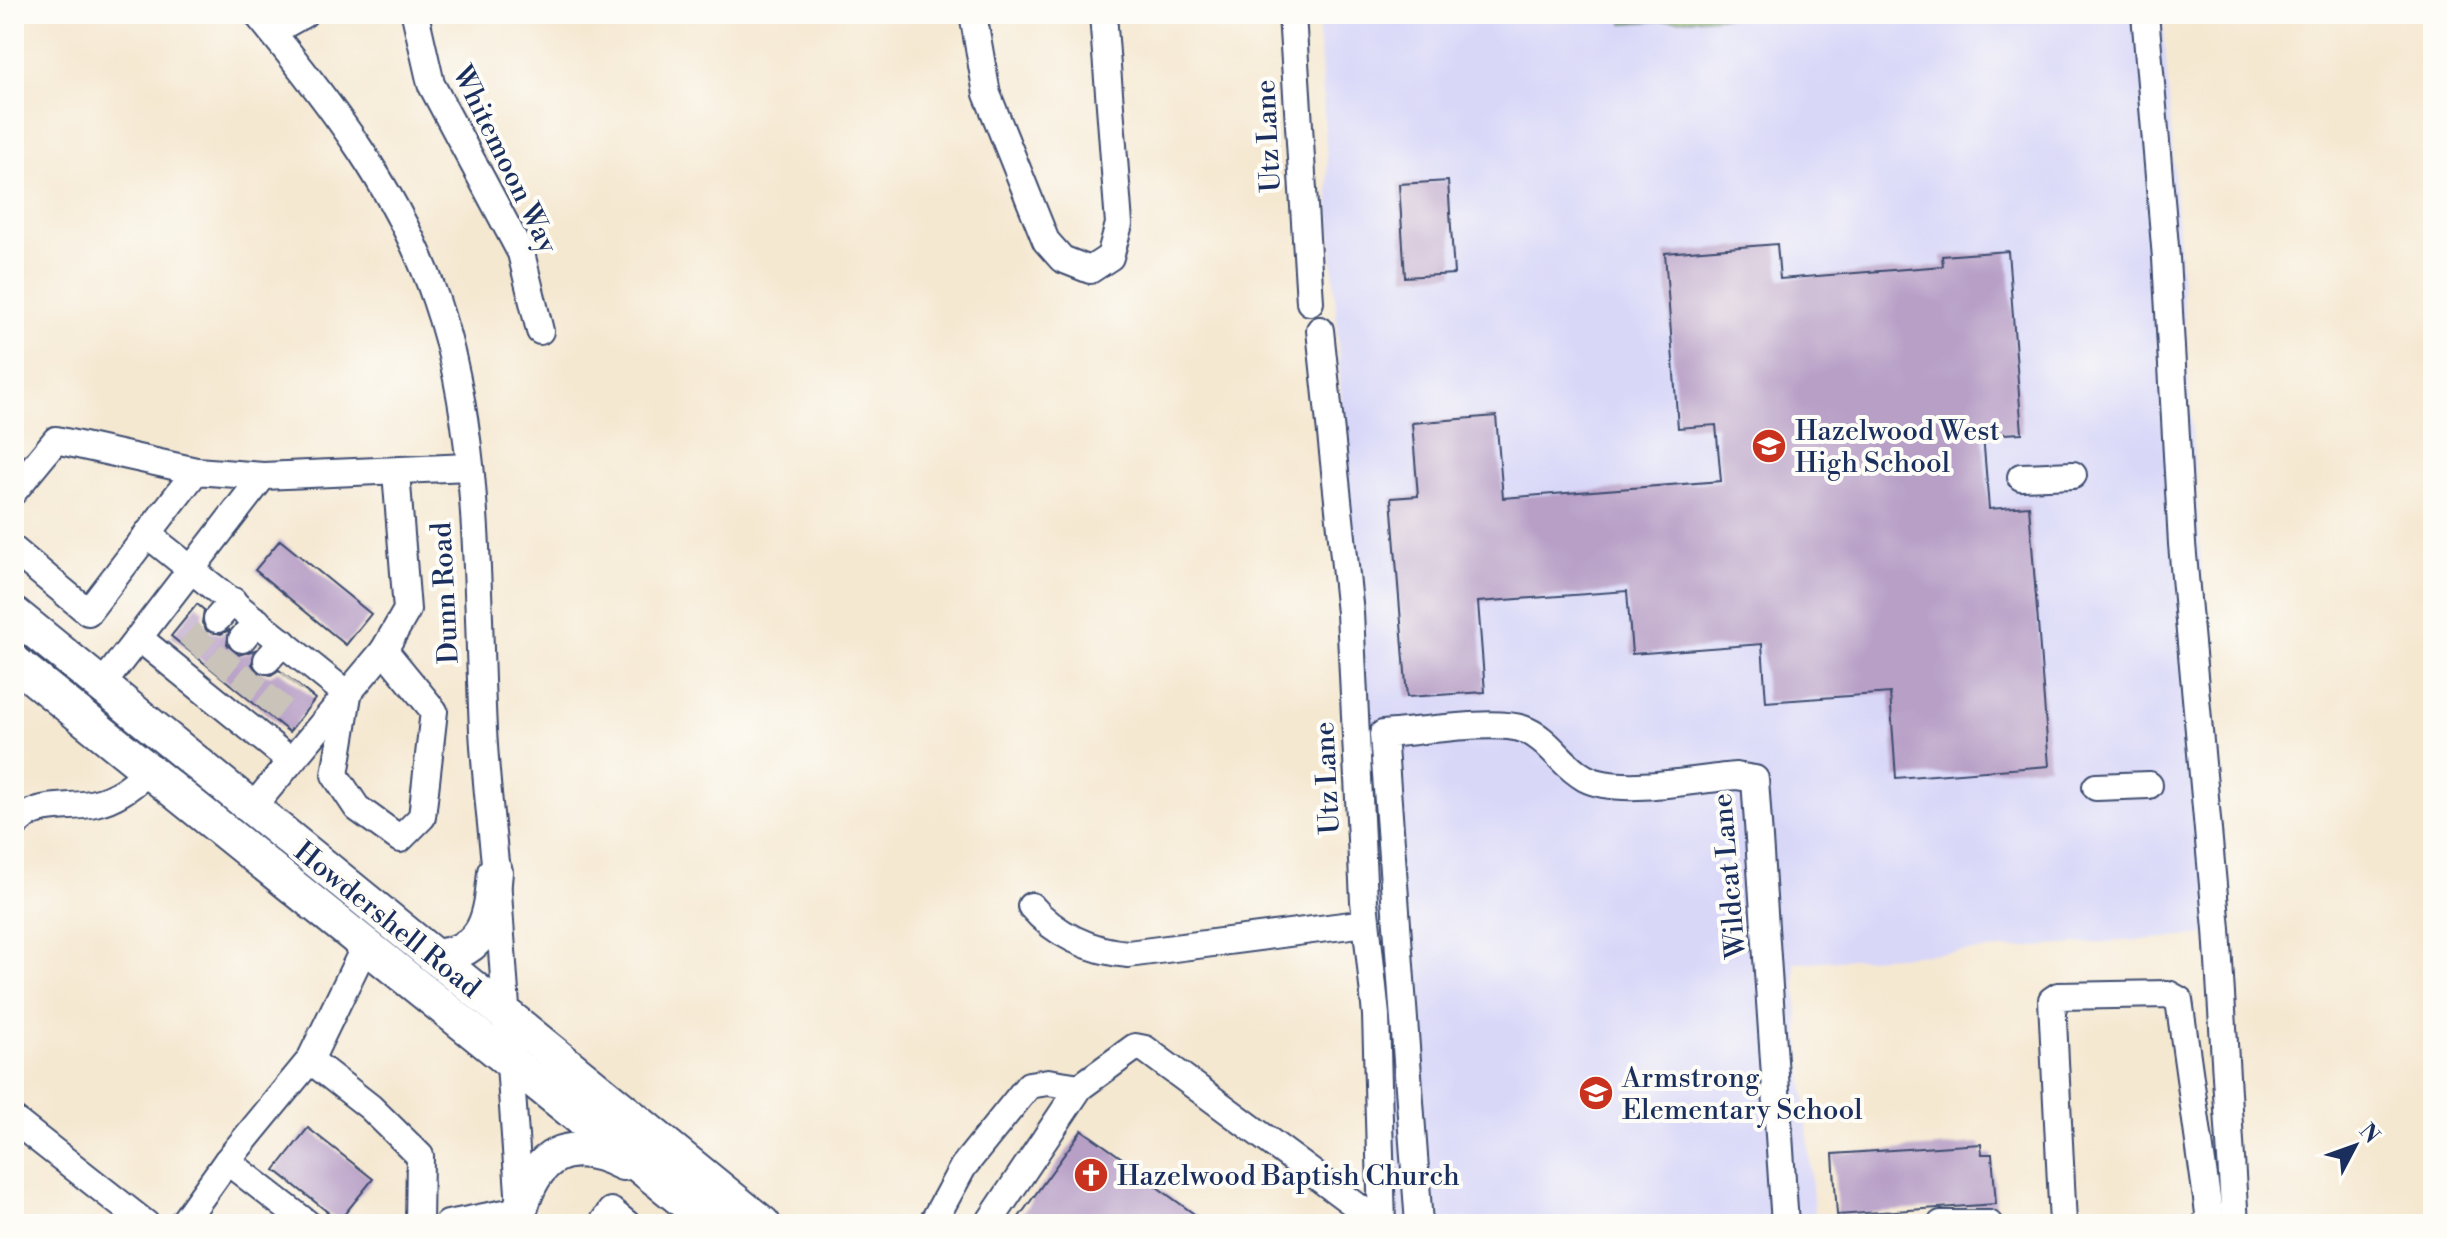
<svg xmlns="http://www.w3.org/2000/svg" width="2447" height="1238" font-family="'Libre Bodoni',serif">
<style>
.built{fill:#d8d7f8}
.green{fill:#a0c874;stroke:#5e7c69;stroke-width:2}
.building{fill:#b79fc6}
.lines{fill:none;stroke-linecap:round;stroke-linejoin:round}
.minor-tunnel{stroke:#c9c3ba;stroke-width:26;stroke-dasharray:26 13;stroke-linecap:butt}
.minor-casing{stroke:#3c4b6f;stroke-width:30}
.major-casing{stroke:#3c4b6f;stroke-width:38}
.minor{stroke:#fff;stroke-width:26}
.major{stroke:#fff;stroke-width:34}
.labels{text-anchor:middle;stroke-width:8;stroke-linejoin:round;paint-order:stroke}
.street-label{font-size:28px;fill:#1b2f5e;stroke:#fdfcf7}
.poi-label{font-size:28px;fill:#1b2f5e;stroke:#fdfcf7;text-anchor:start}
</style>
<rect width="100%" height="100%" fill="#fdfcf7"/>
<filter id="ink" filterUnits="userSpaceOnUse"><feTurbulence type="fractalNoise" baseFrequency=".0125" numOctaves="2"/><feDisplacementMap in="SourceGraphic" scale="16" xChannelSelector="R" yChannelSelector="G"/><feConvolveMatrix kernelMatrix="1 2 1 2 8 2 1 2 1" color-interpolation-filters="sRGB"/></filter>
<filter id="wash" filterUnits="userSpaceOnUse"><feTurbulence type="fractalNoise" baseFrequency=".006" numOctaves="4" result="noise"/><feDisplacementMap in="SourceGraphic" scale="32" xChannelSelector="R" yChannelSelector="G"/><feGaussianBlur stdDeviation="1.8" result="paint"/><feColorMatrix in="noise" values="0 0 0 0 0 0 0 0 0 0 0 0 0 0 0 0 0 1.4 0 .05"/><feComposite in="paint" operator="in"/></filter>
<g filter="url(#wash)">
<rect width="100%" height="100%" fill="#f5e8d1"/>
<polygon class="built" points="1318,14 2163,14 2227,934 1794,963 1815,1224 1397,1224 1372,908"/>
<polygon class="green" points="1623,14 1765,14 1623,23"/>
<g id="blocks">
<g class="building">
<polygon points="1448,181 1454,274 1405,277 1399,184"/>
<polygon points="1777,244 1780,279 1943,266 1942,256 2008,251 2022,433 1983,435 1989,509 2029,506 2049,766 1896,778 1890,693 1766,702 1762,644 1632,654 1627,591 1478,602 1485,692 1407,697 1391,498 1418,496 1412,423 1496,416 1503,498 1721,481 1716,425 1678,428 1665,253"/>
<polygon points="280,540 371,614 346,645 255,570"/>
<polygon points="197,604 204,610 202,623 207,631 221,634 229,630 227,645 239,655 255,650 252,664 257,672 271,675 279,670 315,699 289,732 171,636"/>
<polygon points="308,1128 373,1179 339,1221 275,1170"/>
<polygon points="1082,1130 1136,1168 1135,1171 1208,1224 1014,1224"/>
<polygon points="1981,1144 1982,1154 1992,1154 1996,1204 1837,1215 1833,1154"/>
</g>
</g>
</g>
<g filter="url(#ink)">
<use href="#blocks" fill-opacity="0" stroke="#3c4b6f" stroke-width="2"/>
<g class="lines">
<g class="minor-tunnel">
<polyline points="189,651 217,619"/>
<polyline points="215,672 242,639"/>
<polyline points="241,692 267,660"/>
<polyline points="265,712 292,680"/>
</g>
<g class="minor-casing">
<g id="minor">
<path d="M257,14c71,86 143,179 179,286 46,134 40,290 47,430 3,55 10,109 15,163 8,105 14,210 22,314"/>
<polyline points="415,14 431,84 521,253 540,331"/>
<polyline points="973,14 987,94 1046,241 1062,259 1090,270 1110,257 1119,224 1103,14"/>
<polyline points="1292,14 1310,302"/>
<polyline points="2145,14 2166,258 2182,544 2217,929 2235,1224"/>
<polyline points="272,32 304,14"/>
<polyline points="1320,330 1350,613 1364,901 1376,1015 1382,1224"/>
<polyline points="2021,477 2073,475"/>
<polyline points="14,491 56,440 196,471"/>
<polyline points="147,534 348,695 335,775 357,808 400,839 422,817 434,711 384,650"/>
<polyline points="14,550 88,612 196,471 263,476"/>
<polyline points="217,619 233,601"/>
<polyline points="139,638 291,761"/>
<polyline points="242,639 257,621"/>
<polyline points="267,660 283,642"/>
<polyline points="102,685 263,476 469,467"/>
<polyline points="2096,787 2149,785"/>
<polyline points="252,808 384,650 407,610 396,472"/>
<path d="M14,826c22,-26 51,-16 81,-23 23,-5 37,-18 54,-32"/>
<path d="M1031,906c24,28 59,45 97,48l238,-31"/>
<polyline points="310,1060 370,1107 420,1156 419,1224"/>
<polyline points="14,1120 146,1224"/>
<polyline points="182,1224 227,1161"/>
<polyline points="308,1224 227,1161 310,1060 365,946"/>
<polyline points="448,1224 520,1210"/>
<polyline points="602,1224 611,1211 627,1224"/>
<polyline points="932,1224 963,1167 1029,1085 1048,1082 1080,1087"/>
<polyline points="988,1224 1080,1087 1135,1047 1145,1049 1381,1224"/>
<path d="M1419,1224l-36,-490c34,-2 111,-15 140,-5 26,9 38,36 62,49 34,18 111,1 151,-2l19,3 30,445"/>
<polyline points="1941,1224 1989,1224"/>
<polyline points="2063,1224 2052,1000 2058,996 2168,994 2179,1000 2209,1213 2207,1224"/>
</g>
</g>
<g class="major-casing">
<g id="major">
<polyline points="14,614 763,1224"/>
<polyline points="14,662 712,1224"/>
<path d="M435,957c53,-6 56,-41 60,-85"/>
<path d="M520,1210c16,-56 48,-75 103,-47"/>
</g>
</g>
<use href="#minor" class="minor"/>
<use href="#major" class="major"/>
</g>
</g>
<defs>
<g id="school-disc" transform="scale(1.8)"><circle r="9.5" fill="#c8321e" stroke="#fdfcf7"/><path d="M0-5L7-2L0 1L-7-2ZM-4 1L0 2.5L4 1V4Q0 6-4 4Z" fill="#fff"/></g>
<g id="church-disc" transform="scale(1.8)"><circle r="9.5" fill="#c8321e" stroke="#fdfcf7"/><path d="M-1.2-6h2.4v3.5h3.3v2.4h-3.3V6h-2.4V-.1h-3.3v-2.4h3.3Z" fill="#fff"/></g>
</defs>
<g fill-rule="evenodd">
<use href="#school-disc" x="1769" y="446"/>
<use href="#school-disc" x="1596" y="1093"/>
<use href="#church-disc" x="1091" y="1175"/>
</g>
<g class="labels">
<g class="street-label">
<text transform="translate(1267 136) rotate(-93)" y="10">Utz Lane</text>
<text transform="translate(506 159) rotate(64)" y="10">Whitemoon Way</text>
<text transform="translate(444 593) rotate(-93)" y="10">Dunn Road</text>
<text transform="translate(1326 778) rotate(-93)" y="10">Utz Lane</text>
<text transform="translate(1728 876) rotate(-95)" y="10">Wildcat Lane</text>
<text transform="translate(388 919) rotate(39)" y="10">Howdershell Road</text>
</g>
<g class="poi-label">
<text x="1795" y="440">Hazelwood West<tspan x="1795" dy="32">High School</tspan></text>
<text x="1622" y="1087">Armstrong<tspan x="1622" dy="32">Elementary School</tspan></text>
<text x="1117" y="1185">Hazelwood Baptish Church</text>
</g>
</g>
<rect width="2447" height="1238" fill="none" stroke="#fdfcf7" stroke-width="48"/>
<g transform="translate(2355 1146) rotate(49)" stroke="#fdfcf7" stroke-width="6" paint-order="stroke">
<path d="M0-6L14 30L0 20L-14 30Z" fill="#1b2f5e"/>
<text y="-12" font-size="22" font-weight="bold" text-anchor="middle" fill="#1b2f5e">N</text>
</g>
</svg>
